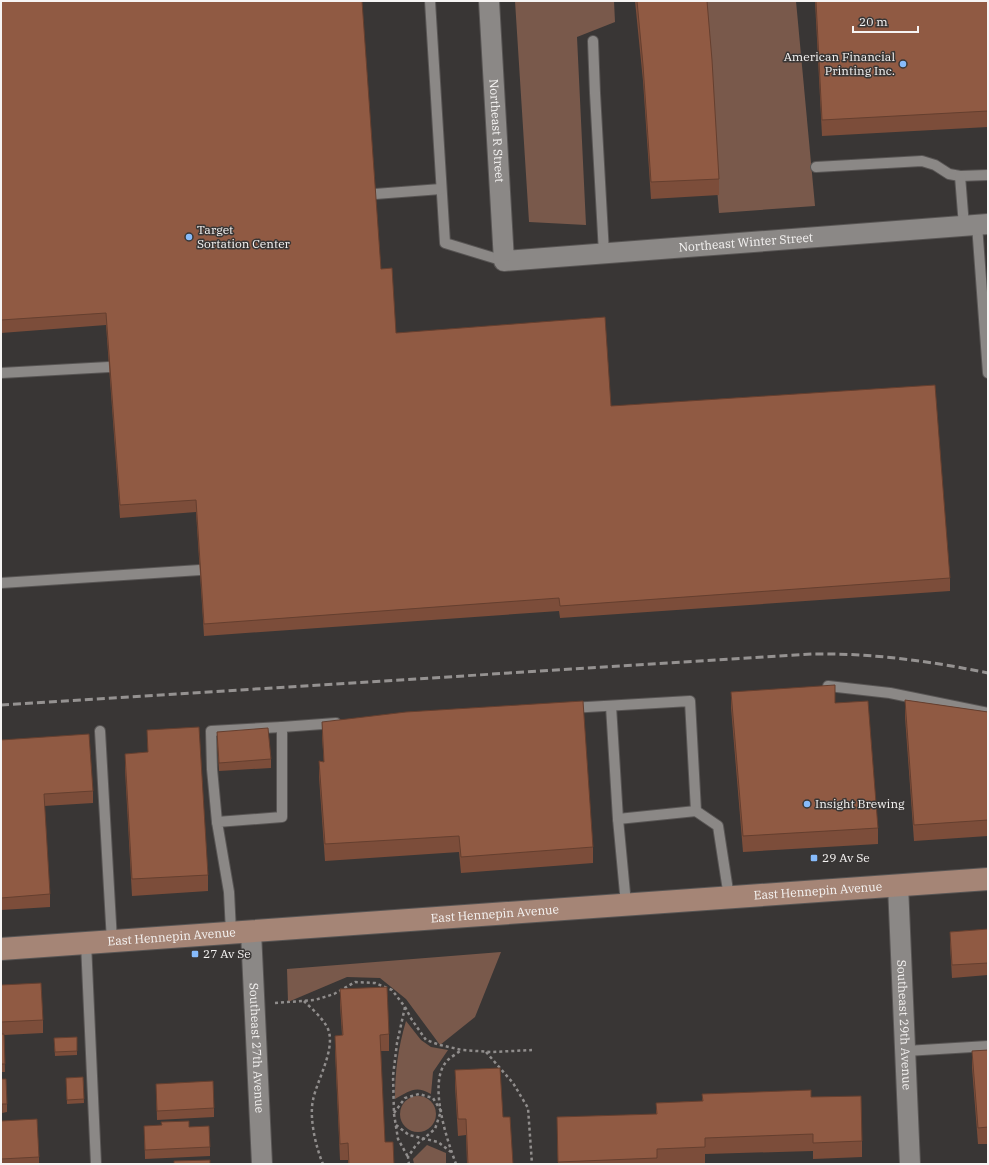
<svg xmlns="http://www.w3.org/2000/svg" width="989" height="1165" font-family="'IBM Plex Serif',serif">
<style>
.green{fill:#79594b}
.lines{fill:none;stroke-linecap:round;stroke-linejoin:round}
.service-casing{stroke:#585554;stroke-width:12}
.minor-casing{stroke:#585554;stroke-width:22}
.secondary-casing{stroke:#585554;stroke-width:24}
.path{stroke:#908d8c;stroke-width:2.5;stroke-dasharray:3 3;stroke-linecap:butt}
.service{stroke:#8b8886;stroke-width:10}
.minor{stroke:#8b8886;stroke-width:20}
.secondary{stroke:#a58576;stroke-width:22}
.rail{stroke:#959291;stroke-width:3;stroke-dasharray:8 4;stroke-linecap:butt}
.wall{fill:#7c4d3a}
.building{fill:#905a43;stroke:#653f2f}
.poi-dot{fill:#87bbfb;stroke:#393635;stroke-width:1.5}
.labels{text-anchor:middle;stroke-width:3;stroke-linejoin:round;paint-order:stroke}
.poi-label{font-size:12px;fill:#f6f4f3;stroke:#393635;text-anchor:start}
.street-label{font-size:12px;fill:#f6f4f3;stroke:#393635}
</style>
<rect width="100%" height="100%" fill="#393635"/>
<g class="green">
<polygon points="515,1 614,1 615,22 577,37 586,225 529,222"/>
<polygon points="702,1 796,1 815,206 719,213"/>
<polygon points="501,952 475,1017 440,1045 406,999 380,978 347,977 288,1002 287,969"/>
<path d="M406,1021l15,19 10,7 17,3 -15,22 -2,22c-16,-9 -21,-3 -36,5 0,-28 3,-51 11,-78z"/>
<circle cx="418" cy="1114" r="18"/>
<polygon points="427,1145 446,1153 446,1164 414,1164 413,1159"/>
</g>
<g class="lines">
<g class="service-casing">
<g id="service">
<polyline points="430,1 445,243 504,261"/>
<polyline points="593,41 595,93 604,253"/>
<polyline points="816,167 922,161 935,165 949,174 960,176 988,175"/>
<polyline points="960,176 964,226"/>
<polyline points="375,194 441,189"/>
<polyline points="977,225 988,373"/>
<polyline points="1,373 109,367"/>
<polyline points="1,583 200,570"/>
<polyline points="828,686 890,693 988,713"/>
<polyline points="611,706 618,819"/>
<polyline points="570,708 690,701 696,811 718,826 729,897"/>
<polyline points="100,731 112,941"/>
<polyline points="217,822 212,769 211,731 282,727"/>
<polyline points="626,904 618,819 696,811"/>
<polyline points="231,932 229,892 217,822 282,817 282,727 336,723"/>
<polyline points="86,943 96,1164"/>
<polyline points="906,1051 988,1046"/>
</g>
</g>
<g class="minor-casing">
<g id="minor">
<path id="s1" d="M489,1l15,260 484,-37"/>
<path id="s2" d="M898,885l12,279"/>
<path id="s3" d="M251,932l11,232"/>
</g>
</g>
<g class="secondary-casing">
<g id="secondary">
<path id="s4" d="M1,949l987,-70"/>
</g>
</g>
<g class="path">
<path d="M304,1001c8,8 19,17 24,28 8,20 -11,51 -15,71 -4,18 3,48 10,64"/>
<polyline points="275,1003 315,1000 334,994 355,982 375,983 392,990 405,1007 412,1020 426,1040 440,1045 462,1050 492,1052 532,1050"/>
<polyline points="405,1007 397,1043 393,1076 394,1114 398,1139 408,1157"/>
<polyline points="486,1052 513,1083 528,1108 532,1164"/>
<polyline points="394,1113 405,1098 419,1094 433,1098 441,1111 435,1129 416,1145 408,1157 409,1164"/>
<polyline points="396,1125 409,1135 438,1142 451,1152"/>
<path d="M456,1164c-9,-24 -28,-80 -10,-102 4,-5 11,-8 15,-12"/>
</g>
<use href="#service" class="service"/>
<use href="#minor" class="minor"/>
<use href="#secondary" class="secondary"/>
<path class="rail" d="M1,705l811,-51c59,-1 118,7 176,19"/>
</g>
<g class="wall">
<polygon points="1,1 381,269 396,333 611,406 950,578 950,591 560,618 559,611 204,636 196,512 120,518 106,325 1,333"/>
<polygon points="635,1 707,1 719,179 719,195 651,199 643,81"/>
<polygon points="815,1 988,1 988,127 822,136"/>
<polygon points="731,692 835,703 878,828 878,844 743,852 731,708"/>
<polygon points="905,700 988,712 988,836 914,841 905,717"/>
<polygon points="322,722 593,847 593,863 461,873 459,852 325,861 319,777 319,761 324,762 322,738"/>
<polygon points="147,730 208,875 208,891 132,896 125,770 125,754 148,752"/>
<polygon points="217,732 271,759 271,768 219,771 217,740"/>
<polygon points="1,740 93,791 93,803 44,806 50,894 50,907 1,910"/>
<polygon points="988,929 988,975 952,978 950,944 950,932"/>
<polygon points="1,985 43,1020 43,1033 4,1035 5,1072 1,1072"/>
<polygon points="340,989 389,1034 389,1051 380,1051 385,1142 394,1164 348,1164 348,1160 340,1160 335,1052 335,1036 342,1035 340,1005"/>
<polygon points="77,1037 77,1055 55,1056 54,1038"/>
<polygon points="988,1050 988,1144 978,1144 972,1068 972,1051"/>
<polygon points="455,1070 503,1117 513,1164 467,1164 466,1135 458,1136 455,1086"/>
<polygon points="83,1077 84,1103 67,1104 66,1078"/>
<polygon points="1,1079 7,1104 7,1112 2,1113 2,1121 39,1157 39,1164 1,1164"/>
<polygon points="156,1084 214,1108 214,1117 157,1120"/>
<polygon points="702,1094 811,1097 862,1141 862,1157 813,1159 813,1151 705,1154 705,1163 558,1164 557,1117 656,1114 656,1103 702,1101"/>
<polygon points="144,1126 189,1127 210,1147 210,1156 145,1159"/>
</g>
<g class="building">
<polygon points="1,1 362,1 381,269 392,268 396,333 605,317 611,406 935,385 950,578 560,606 559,598 204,624 196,500 120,505 106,313 1,320"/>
<polygon points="637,1 707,1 712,60 719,179 651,182 643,65"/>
<polygon points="816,1 988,1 988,111 822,120"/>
<polygon points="835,685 835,703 868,701 878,828 743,836 731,692"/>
<polygon points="905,700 988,712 988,820 914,825"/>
<polygon points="583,701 593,847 461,857 459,836 325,844 319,761 324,762 322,722 406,712"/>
<polygon points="199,727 208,875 132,879 125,754 148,752 147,730"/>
<polygon points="268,728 271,759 219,763 217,732"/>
<polygon points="89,734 93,791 44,794 50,894 1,898 1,740"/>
<polygon points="988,929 988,963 952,965 950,932"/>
<polygon points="41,983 43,1020 1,1022 1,985"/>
<polygon points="387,987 389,1034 380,1035 385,1142 393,1142 394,1164 349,1164 348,1143 340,1144 335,1036 343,1035 340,989"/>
<polygon points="1,1034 4,1034 5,1064 1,1064"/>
<polygon points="77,1037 77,1051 55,1052 54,1038"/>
<polygon points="988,1050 988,1127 978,1128 972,1051"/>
<polygon points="500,1068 503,1117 510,1117 513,1164 468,1164 466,1119 458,1119 455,1070"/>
<polygon points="83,1077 84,1099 67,1100 66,1078"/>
<polygon points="1,1079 6,1079 7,1104 2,1104 2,1113 1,1113"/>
<polygon points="213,1081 214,1108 157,1111 156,1084"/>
<polygon points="811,1090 811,1097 861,1096 862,1141 813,1143 813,1134 705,1138 705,1147 657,1149 657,1158 558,1162 557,1117 657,1114 656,1103 703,1101 702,1094"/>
<polygon points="37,1119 39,1157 1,1159 1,1121"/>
<polygon points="189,1121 189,1127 209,1126 210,1147 145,1150 144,1126 162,1125 161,1122"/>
<polygon points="210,1160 210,1164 174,1164 174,1161"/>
</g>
<g class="poi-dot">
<circle cx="903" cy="64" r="4"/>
<circle cx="189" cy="237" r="4"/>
<circle cx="807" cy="804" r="4"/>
<rect x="810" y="854" width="8" height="8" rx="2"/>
<rect x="191" y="950" width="8" height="8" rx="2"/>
</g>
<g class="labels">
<g class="poi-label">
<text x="895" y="61" text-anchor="end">American Financial<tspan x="895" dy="14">Printing Inc.</tspan></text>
<text x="197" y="234">Target<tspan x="197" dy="14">Sortation Center</tspan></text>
<text x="815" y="808">Insight Brewing</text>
<text x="822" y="862">29 Av Se</text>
<text x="203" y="958">27 Av Se</text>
</g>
<g class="street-label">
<text dy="4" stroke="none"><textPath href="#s1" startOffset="130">Northeast R Street</textPath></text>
<text dy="4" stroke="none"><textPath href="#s1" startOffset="503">Northeast Winter Street</textPath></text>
<text dy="4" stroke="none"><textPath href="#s4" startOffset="819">East Hennepin Avenue</textPath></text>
<text dy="4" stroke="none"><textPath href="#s4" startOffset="495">East Hennepin Avenue</textPath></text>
<text dy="4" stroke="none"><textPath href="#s4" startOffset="171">East Hennepin Avenue</textPath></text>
<text dy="4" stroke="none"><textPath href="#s2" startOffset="140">Southeast 29th Avenue</textPath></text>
<text dy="4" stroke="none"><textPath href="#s3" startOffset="116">Southeast 27th Avenue</textPath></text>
</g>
</g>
<rect width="989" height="1165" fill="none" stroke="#f6f4f3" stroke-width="4"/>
<path d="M853 26v6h65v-6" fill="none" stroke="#f6f4f3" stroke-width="2"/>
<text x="859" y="26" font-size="12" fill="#f6f4f3" stroke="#393635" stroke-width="3" paint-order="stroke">20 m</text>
</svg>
